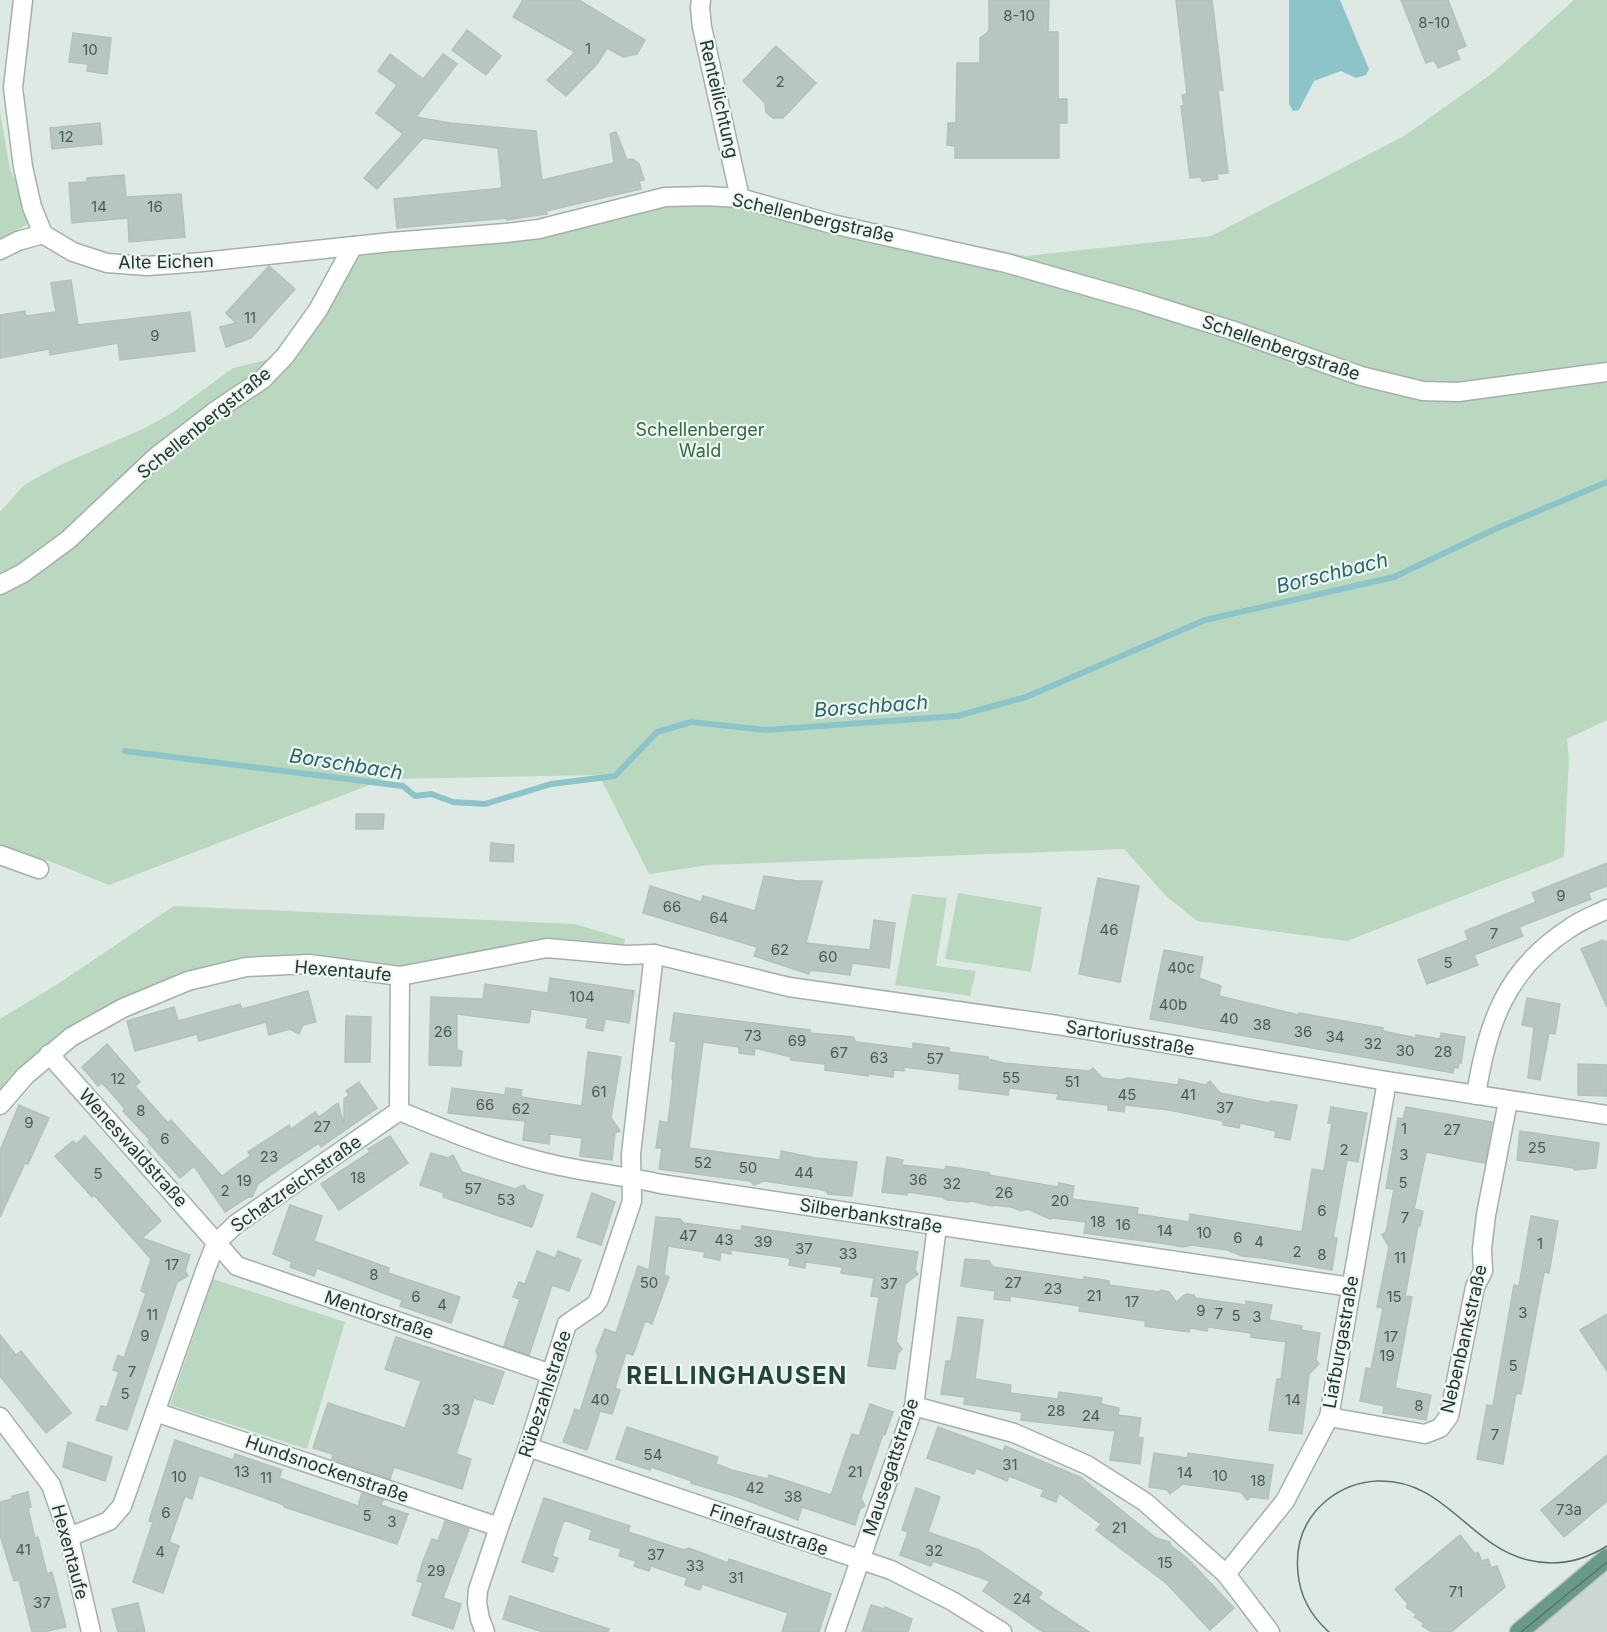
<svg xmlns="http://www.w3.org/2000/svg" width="1607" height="1632" font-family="Inter,sans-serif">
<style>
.built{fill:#ced8d3}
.green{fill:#bad8c0}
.water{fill:#8cc4c9}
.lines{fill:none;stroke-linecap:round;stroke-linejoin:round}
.stream{stroke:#8cc4c9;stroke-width:6}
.building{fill:#b8c6bf;stroke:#b3c1ba;stroke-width:1.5}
.minor-casing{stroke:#a3b0aa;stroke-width:21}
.major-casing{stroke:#bdc3c1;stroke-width:21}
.minor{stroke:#fff;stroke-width:18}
.major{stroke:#689a89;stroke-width:18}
.tram{stroke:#5c736b;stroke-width:1.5}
.labels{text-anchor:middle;stroke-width:4.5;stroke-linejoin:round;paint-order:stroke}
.number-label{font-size:15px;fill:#485b53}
.street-label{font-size:18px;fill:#22372f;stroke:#eff6f2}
.park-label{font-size:18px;fill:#316942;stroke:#eff6f2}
.water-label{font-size:20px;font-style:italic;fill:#23666c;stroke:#eff6f2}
.district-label{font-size:24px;font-weight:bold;letter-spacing:1.5px;fill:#20463a;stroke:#eff6f2}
</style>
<rect width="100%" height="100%" fill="#dfe9e4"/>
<polygon class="built" points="1601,1565 1607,1572 1607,1632 1521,1632"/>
<g class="green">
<polygon points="1574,0 1607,0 1607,720 1567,739 1569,759 1564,857 1347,941 1197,921 1166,896 1124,849 709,865 649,874 599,775 385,779 109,885 49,861 0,850 0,588 264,381 357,247 506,235 659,200 752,200 1026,256 1211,236 1404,136 1494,72"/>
<polygon points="0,112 10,169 29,209 31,222 0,241"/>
<polygon points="278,357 68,538 0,584 0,512 24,485 60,465 145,428 170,414 233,368"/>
<polygon points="958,893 1042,907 1031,972 945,959"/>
<polygon points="912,894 947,898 936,966 976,971 970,996 895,985"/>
<polygon points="174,906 575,924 625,939 623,950 409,968 316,957 117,1001 39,1052 0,1092 0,1019 56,985"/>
<polygon points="213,1279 345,1322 307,1449 170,1405"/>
</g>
<polygon class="water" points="1289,0 1340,0 1369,69 1366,75 1356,78 1341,71 1314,81 1299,110 1293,111 1289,104"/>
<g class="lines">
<polyline class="stream" points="125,751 403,786 415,796 431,794 453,802 485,804 551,784 615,776 657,732 691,722 767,730 957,716 1026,697 1205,620 1394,577 1493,530 1607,482"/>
</g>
<g class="building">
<polygon points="523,0 579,0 645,40 637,54 623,57 607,48 597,64 566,96 547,80 575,52 513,17"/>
<polygon points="989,0 1049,0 1048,32 1058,32 1058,99 1067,99 1067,123 1059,123 1059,158 955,158 955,146 947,145 948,123 956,123 957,63 980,63 980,38 989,31"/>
<polygon points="1176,0 1212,0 1223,90 1218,90 1228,173 1217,174 1218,179 1202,181 1201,177 1190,178 1181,106 1184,106 1182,95 1187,94"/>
<polygon points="1401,0 1448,0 1466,46 1456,50 1460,59 1438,68 1434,60 1426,63"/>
<polygon points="467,30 501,56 486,75 452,50"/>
<polygon points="73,33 111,38 107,74 87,71 88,64 69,62"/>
<polygon points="776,46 816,83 783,118 773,118 766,112 765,103 743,81"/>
<polygon points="390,54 423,79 443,54 457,64 416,117 450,123 536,131 542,180 614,163 610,134 616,132 627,160 633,159 639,164 644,180 639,181 641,189 546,211 547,214 507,220 507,218 397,228 394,199 502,188 498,148 423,138 377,189 364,178 403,134 376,113 397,85 378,71"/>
<polygon points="100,123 102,144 52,149 50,128"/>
<polygon points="124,175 126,197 181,194 185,237 129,242 128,218 72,223 69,183 87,182 87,178"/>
<polygon points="269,266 295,289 251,338 226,347 220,327 236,323 226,313"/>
<polygon points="71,280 78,325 190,312 195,351 120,360 118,343 50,355 49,349 0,358 0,315 25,311 26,316 56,312 51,283"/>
<polygon points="356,814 384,814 383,829 356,829"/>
<polygon points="491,843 514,845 513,862 490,861"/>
<polygon points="1607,863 1607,886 1588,893 1591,899 1519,927 1523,936 1474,955 1478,965 1427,984 1418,960 1468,940 1465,931 1536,902 1532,893"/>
<polygon points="764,876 798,881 822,881 806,943 870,950 874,920 895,923 889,968 852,963 850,975 810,970 809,974 754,956 757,947 643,913 650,886 701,902 703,896 755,911"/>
<polygon points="1098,878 1139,886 1120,982 1079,974"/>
<polygon points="1603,940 1603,942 1607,941 1607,1007 1581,949"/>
<polygon points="1164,950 1203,957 1199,978 1221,986 1219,996 1299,1015 1299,1013 1383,1028 1383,1031 1416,1038 1416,1035 1440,1039 1441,1033 1465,1037 1461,1063 1459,1062 1458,1068 1454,1067 1453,1073 1150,1019"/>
<polygon points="550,978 634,991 629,1023 605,1019 603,1031 586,1028 588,1018 531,1009 529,1023 457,1014 457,1050 462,1051 461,1066 429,1065 431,997 483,999 485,984 548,993"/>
<polygon points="308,991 316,1022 303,1025 299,1034 290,1029 269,1035 266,1022 199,1041 197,1034 135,1051 127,1021 174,1007 178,1021 240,1004 242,1009"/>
<polygon points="1527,998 1560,1004 1555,1034 1549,1033 1540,1080 1528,1078 1534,1027 1522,1025"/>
<polygon points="674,1013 810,1030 810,1033 853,1037 856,1042 913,1049 913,1043 949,1048 949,1052 988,1057 988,1059 1004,1063 1089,1071 1093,1068 1102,1078 1120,1080 1128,1078 1178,1085 1179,1079 1205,1085 1210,1081 1220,1093 1269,1103 1271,1101 1297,1105 1290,1140 1275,1137 1276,1131 1240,1123 1239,1128 1223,1125 1223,1121 1169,1110 1125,1105 1124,1112 1108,1110 1108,1105 1057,1099 1058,1094 1009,1088 1008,1095 959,1089 960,1074 904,1067 904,1071 894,1070 893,1077 869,1074 868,1076 825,1070 825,1064 791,1060 791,1057 755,1048 754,1055 739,1053 739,1047 703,1042 689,1148 780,1160 781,1151 815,1158 857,1162 852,1196 828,1194 826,1191 818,1189 764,1181 754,1185 750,1181 659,1169 662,1148 656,1148 660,1121 668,1123 673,1080 672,1079 676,1042 670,1041"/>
<polygon points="346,1016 371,1017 370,1062 345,1062"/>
<polygon points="107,1044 140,1082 135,1086 168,1123 171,1120 222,1176 250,1156 248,1152 289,1125 291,1129 315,1112 319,1117 338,1103 344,1125 344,1099 349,1095 346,1091 359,1082 377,1108 321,1147 319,1143 285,1165 258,1184 252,1197 248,1197 225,1212 194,1166 180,1178 148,1142 150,1140 123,1111 125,1109 113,1095 102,1083 98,1086 82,1067"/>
<polygon points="588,1052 621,1057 611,1118 620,1131 615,1133 612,1160 580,1156 582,1138 550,1134 549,1144 523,1140 525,1121 448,1113 452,1088 505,1095 506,1088 522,1090 521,1097 582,1106"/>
<polygon points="1578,1064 1607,1065 1607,1096 1578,1095"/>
<polygon points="19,1105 49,1118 28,1164 25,1163 0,1217 0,1151"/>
<polygon points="1331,1107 1367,1113 1358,1162 1347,1160 1333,1238 1337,1238 1332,1270 1263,1258 1242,1256 1227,1250 1192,1245 1183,1247 1167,1244 1084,1233 1086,1222 1053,1218 1050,1219 1028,1209 1021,1211 1011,1207 994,1205 992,1206 971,1201 968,1202 947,1200 942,1197 908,1192 907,1195 882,1192 887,1157 903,1160 902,1165 945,1170 946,1166 989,1173 989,1175 1058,1187 1059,1183 1074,1186 1072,1199 1138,1208 1137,1214 1189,1222 1190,1214 1302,1232 1312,1169 1324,1171 1332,1123 1328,1123"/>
<polygon points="1406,1107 1492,1122 1485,1163 1426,1152 1414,1209 1423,1211 1420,1226 1418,1226 1405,1296 1412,1297 1395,1388 1431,1395 1426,1420 1383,1413 1384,1406 1360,1401 1366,1368 1371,1369 1383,1308 1377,1307 1389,1247 1382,1235 1386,1232 1394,1189 1386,1188 1398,1118 1403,1119"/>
<polygon points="1520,1131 1599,1143 1596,1168 1574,1170 1574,1168 1517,1160"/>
<polygon points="85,1136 161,1221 142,1238 190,1255 185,1271 188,1276 177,1282 127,1430 96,1420 101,1406 107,1407 119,1372 113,1370 118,1355 124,1358 146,1293 141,1291 151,1259 94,1195 92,1197 55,1156 73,1141 76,1144"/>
<polygon points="390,1136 408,1163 339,1210 321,1184 370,1152 368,1149"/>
<polygon points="431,1153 448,1158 453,1155 462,1172 515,1189 524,1185 527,1190 543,1195 532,1227 443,1197 444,1193 420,1185"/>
<polygon points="592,1193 615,1202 601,1245 577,1237"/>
<polygon points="290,1205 322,1216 314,1241 389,1268 388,1273 460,1297 451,1323 400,1306 402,1300 317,1268 314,1276 290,1267 292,1262 273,1254"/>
<polygon points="1531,1216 1558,1221 1549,1273 1544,1272 1521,1394 1516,1393 1503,1464 1477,1459 1487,1405 1493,1406 1514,1285 1519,1286"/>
<polygon points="656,1217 680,1219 684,1223 699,1225 741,1231 742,1226 918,1252 915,1270 918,1274 905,1284 896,1341 902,1349 898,1353 895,1369 868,1366 879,1297 871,1296 874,1278 841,1273 842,1267 806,1262 805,1268 789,1265 790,1258 731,1250 731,1254 721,1252 720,1260 704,1257 705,1252 668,1246 664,1275 669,1277 652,1324 645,1321 633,1355 626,1353 615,1388 620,1390 612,1414 600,1411 587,1450 563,1442 575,1409 580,1411 598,1356 596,1351 605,1329 616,1333 638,1266 649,1270"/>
<polygon points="537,1251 555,1258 558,1251 581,1260 569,1291 552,1285 529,1355 504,1346 520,1299 513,1297 519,1282 525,1284"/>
<polygon points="965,1259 989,1261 993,1267 1084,1280 1084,1277 1109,1281 1109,1285 1159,1292 1161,1290 1169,1292 1176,1302 1186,1294 1194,1295 1195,1298 1246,1305 1246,1301 1272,1305 1269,1320 1302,1326 1301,1330 1320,1333 1316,1360 1319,1364 1309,1374 1302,1434 1269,1430 1277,1379 1281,1379 1286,1342 1251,1337 1251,1333 1208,1327 1207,1331 1190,1328 1189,1332 1145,1326 1146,1321 1079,1311 1080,1306 1010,1296 1010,1301 994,1299 995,1291 961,1286"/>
<polygon points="1607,1314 1607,1371 1580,1330"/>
<polygon points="958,1317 983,1320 975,1379 1011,1385 1010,1393 1058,1399 1059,1392 1102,1398 1101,1404 1119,1408 1118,1415 1141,1418 1138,1437 1143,1438 1140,1464 1110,1460 1115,1431 1021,1420 1022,1412 964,1404 965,1397 941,1394 946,1361 951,1361"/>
<polygon points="0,1335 16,1355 21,1351 71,1413 46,1433 0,1376"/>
<polygon points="396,1337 504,1372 493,1404 474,1398 456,1454 471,1459 462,1489 394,1467 390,1479 332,1459 333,1454 313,1448 328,1403 405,1428 421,1381 385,1369"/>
<polygon points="870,1404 893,1412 885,1435 883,1434 861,1498 865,1506 860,1509 855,1525 802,1507 798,1520 741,1498 691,1483 692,1481 651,1467 650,1470 616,1459 627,1427 718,1457 716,1464 732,1470 768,1479 769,1475 831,1495 852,1434 859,1436"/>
<polygon points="938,1427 1003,1451 1005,1446 1080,1477 1156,1538 1170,1542 1170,1545 1188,1559 1234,1608 1210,1630 1166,1583 1096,1530 1101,1524 1059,1493 1056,1502 1041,1496 1044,1490 1009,1476 1007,1481 976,1468 974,1474 927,1458"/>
<polygon points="175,1440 233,1460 235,1454 282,1470 279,1478 358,1506 362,1493 383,1500 381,1505 408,1514 397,1544 284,1507 284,1505 257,1495 199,1475 192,1499 185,1496 169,1542 179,1546 163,1593 133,1582 153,1522 149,1521"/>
<polygon points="68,1442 112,1457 105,1481 63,1467"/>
<polygon points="1154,1453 1187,1458 1188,1453 1273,1465 1268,1499 1251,1497 1247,1500 1241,1492 1183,1484 1170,1494 1167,1490 1149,1487"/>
<polygon points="1607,1455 1607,1501 1564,1537 1541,1510"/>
<polygon points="916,1488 940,1497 928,1532 979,1550 1042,1593 1038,1598 1089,1632 1043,1632 983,1591 990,1581 933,1561 931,1566 900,1555 908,1532 902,1530"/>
<polygon points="28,1492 31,1507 28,1508 35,1538 38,1537 47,1574 52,1572 66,1627 43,1632 32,1632 19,1580 14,1581 0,1535 0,1502 12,1499 12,1496"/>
<polygon points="544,1498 630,1526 628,1532 684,1550 689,1548 728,1563 729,1559 831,1594 819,1632 782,1632 788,1613 702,1584 700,1590 685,1585 687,1578 651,1566 649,1571 634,1566 636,1561 619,1556 621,1549 589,1539 592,1530 564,1520 552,1556 558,1558 553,1572 522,1562"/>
<polygon points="445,1521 469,1529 443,1598 461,1604 453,1629 412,1615 423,1583 417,1581 423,1561 432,1539 438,1541"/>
<polygon points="1460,1535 1475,1554 1478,1552 1482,1561 1488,1559 1491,1568 1497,1566 1505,1587 1451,1632 1432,1632 1422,1626 1424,1623 1414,1617 1416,1614 1406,1607 1408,1604 1395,1589"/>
<polygon points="510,1596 609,1629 608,1632 543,1632 503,1619"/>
<polygon points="138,1603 145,1632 118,1632 112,1609"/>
<polygon points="871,1605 884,1609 885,1607 912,1619 908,1632 862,1632"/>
</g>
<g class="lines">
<g class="minor-casing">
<g id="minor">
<polyline points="23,0 13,88 23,167 32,207 43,234 73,252 107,263 147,266 202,262 391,242 506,233 539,229 665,197 706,196 740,198 832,224 1006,263 1139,301 1231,330 1361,376 1423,391 1458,392 1607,372"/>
<polyline points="701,0 700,8 702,27 740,198"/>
<polyline points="0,250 18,241 43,234"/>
<polyline points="0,585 23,573 68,540 157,456 214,412 263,379 285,356 318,310 353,246"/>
<polyline points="0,855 39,869"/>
<polyline points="49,1054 237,1266 551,1374"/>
<path d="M1476,1095c11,-71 30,-126 94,-167 11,-8 25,-13 37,-19"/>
<polyline points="0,1105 25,1076 71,1037 123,1008 188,981 246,967 309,964 400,976 547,948 626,955 654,954 789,987 1057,1025 1387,1081 1607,1115"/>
<path d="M399,1111c47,19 94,39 144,51 38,10 79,13 118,22l690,103"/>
<polyline points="914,1406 1014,1433 1087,1465 1145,1502 1226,1574 1270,1632"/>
<polyline points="155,1412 499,1527"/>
<polyline points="0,1417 51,1485 69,1537 91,1632"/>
<polyline points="1329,1417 1425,1434 1440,1428 1449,1416 1475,1287 1483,1271 1482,1249 1486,1215 1508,1101"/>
<polyline points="528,1447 891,1570 952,1601 1002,1632"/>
<polyline points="69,1537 109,1521 122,1506 205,1271 216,1243 236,1224 399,1111 400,976"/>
<polyline points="1226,1574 1285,1501 1329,1417 1387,1081"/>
<polyline points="485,1632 480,1619 477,1603 478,1590 499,1527 528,1447 567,1324 595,1305 599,1299 632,1201 631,1154 654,954"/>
<polyline points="835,1632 914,1406 937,1226"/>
</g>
</g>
<g class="major-casing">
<polyline id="major" points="1519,1632 1607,1558"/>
</g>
<use href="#minor" class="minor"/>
<use href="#major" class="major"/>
<g class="tram">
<path d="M1329,1632c-18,-16 -29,-35 -31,-59 -3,-29 6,-54 29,-73 15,-12 31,-18 50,-19 67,-3 92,65 151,79 28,7 55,1 79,-14"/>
<polyline points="1521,1632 1607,1562"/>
</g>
</g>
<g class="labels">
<g class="number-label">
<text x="1019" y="21">8-10</text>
<text x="1434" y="28">8-10</text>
<text x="588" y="54">1</text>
<text x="90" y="55">10</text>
<text x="780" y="87">2</text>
<text x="66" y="142">12</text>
<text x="99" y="212">14</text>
<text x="155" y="212">16</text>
<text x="250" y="323">11</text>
<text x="155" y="341">9</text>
<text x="1561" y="901">9</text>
<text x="672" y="912">66</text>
<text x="719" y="923">64</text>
<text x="1109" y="935">46</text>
<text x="1494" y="939">7</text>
<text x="780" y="955">62</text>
<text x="828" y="962">60</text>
<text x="1448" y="968">5</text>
<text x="1181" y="973">40c</text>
<text x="582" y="1002">104</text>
<text x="1173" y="1010">40b</text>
<text x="1229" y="1024">40</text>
<text x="1262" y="1030">38</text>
<text x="443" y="1037">26</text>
<text x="1303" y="1037">36</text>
<text x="753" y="1041">73</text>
<text x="1335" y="1042">34</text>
<text x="797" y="1046">69</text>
<text x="1373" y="1049">32</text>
<text x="1405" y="1056">30</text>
<text x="1443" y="1057">28</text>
<text x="839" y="1058">67</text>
<text x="879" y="1063">63</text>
<text x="935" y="1064">57</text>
<text x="1011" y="1083">55</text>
<text x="118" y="1084">12</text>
<text x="1072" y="1087">51</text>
<text x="599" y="1097">61</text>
<text x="1127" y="1100">45</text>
<text x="1188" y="1100">41</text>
<text x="485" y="1110">66</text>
<text x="1225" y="1113">37</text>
<text x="521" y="1114">62</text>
<text x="141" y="1116">8</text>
<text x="29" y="1128">9</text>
<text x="322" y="1132">27</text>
<text x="1404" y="1134">1</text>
<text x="1452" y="1135">27</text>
<text x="165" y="1144">6</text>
<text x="1537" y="1153">25</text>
<text x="1344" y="1155">2</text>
<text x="1404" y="1160">3</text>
<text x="269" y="1162">23</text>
<text x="703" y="1168">52</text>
<text x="748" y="1173">50</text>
<text x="804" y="1178">44</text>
<text x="98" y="1179">5</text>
<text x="358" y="1183">18</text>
<text x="918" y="1185">36</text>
<text x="244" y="1186">19</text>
<text x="1403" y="1188">5</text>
<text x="952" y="1189">32</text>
<text x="473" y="1194">57</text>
<text x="225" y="1196">2</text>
<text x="1004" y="1198">26</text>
<text x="506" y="1205">53</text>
<text x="1060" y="1206">20</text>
<text x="1322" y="1216">6</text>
<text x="1405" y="1223">7</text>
<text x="1098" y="1227">18</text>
<text x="1123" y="1230">16</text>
<text x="1165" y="1236">14</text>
<text x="1204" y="1238">10</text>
<text x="688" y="1241">47</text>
<text x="1238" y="1243">6</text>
<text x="724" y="1245">43</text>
<text x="763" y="1247">39</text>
<text x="1259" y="1247">4</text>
<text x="1540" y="1249">1</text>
<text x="804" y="1254">37</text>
<text x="1297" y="1257">2</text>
<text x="848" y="1259">33</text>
<text x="1322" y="1260">8</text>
<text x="1400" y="1263">11</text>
<text x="172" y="1270">17</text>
<text x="374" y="1280">8</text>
<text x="649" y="1288">50</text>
<text x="1013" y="1288">27</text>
<text x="889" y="1289">37</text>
<text x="1053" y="1294">23</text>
<text x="1094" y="1301">21</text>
<text x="416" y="1302">6</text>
<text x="1394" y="1302">15</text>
<text x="1132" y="1307">17</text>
<text x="442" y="1310">4</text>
<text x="1201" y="1316">9</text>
<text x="1523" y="1318">3</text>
<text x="1219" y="1319">7</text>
<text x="152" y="1320">11</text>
<text x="1236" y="1321">5</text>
<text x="1257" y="1322">3</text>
<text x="145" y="1341">9</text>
<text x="1391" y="1342">17</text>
<text x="1387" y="1361">19</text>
<text x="1513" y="1371">5</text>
<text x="132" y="1377">7</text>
<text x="125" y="1399">5</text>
<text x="600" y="1405">40</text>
<text x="1293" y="1405">14</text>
<text x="1419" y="1411">8</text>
<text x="451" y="1415">33</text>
<text x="1056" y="1416">28</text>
<text x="1091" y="1421">24</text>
<text x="1495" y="1440">7</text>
<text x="653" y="1460">54</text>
<text x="1010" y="1470">31</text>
<text x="242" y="1477">13</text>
<text x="855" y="1477">21</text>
<text x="1185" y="1478">14</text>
<text x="1220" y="1481">10</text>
<text x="179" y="1482">10</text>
<text x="266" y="1483">11</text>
<text x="1258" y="1486">18</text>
<text x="755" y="1493">42</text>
<text x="793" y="1502">38</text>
<text x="1569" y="1515">73a</text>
<text x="166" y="1518">6</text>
<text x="367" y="1521">5</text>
<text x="392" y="1527">3</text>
<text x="1119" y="1533">21</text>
<text x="23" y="1555">41</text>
<text x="934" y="1556">32</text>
<text x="160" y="1557">4</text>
<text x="656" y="1560">37</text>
<text x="1165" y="1568">15</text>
<text x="695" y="1571">33</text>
<text x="436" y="1576">29</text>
<text x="736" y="1583">31</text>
<text x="1456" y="1597">71</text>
<text x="1022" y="1604">24</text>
<text x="42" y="1608">37</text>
</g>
<g class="street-label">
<text transform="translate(719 99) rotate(77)" y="6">Renteilichtung</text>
<text transform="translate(813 218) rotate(13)" y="6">Schellenbergstraße</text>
<text transform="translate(166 262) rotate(-1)" y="6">Alte Eichen</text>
<text transform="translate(1281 348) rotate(19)" y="6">Schellenbergstraße</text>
<text transform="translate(204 423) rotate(-39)" y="6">Schellenbergstraße</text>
<text transform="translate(343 971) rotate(5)" y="6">Hexentaufe</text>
<text transform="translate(1130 1038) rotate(10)" y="6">Sartoriusstraße</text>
<text transform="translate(133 1148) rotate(48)" y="6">Weneswaldstraße</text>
<text transform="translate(296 1184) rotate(-35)" y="6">Schatzreichstraße</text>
<text transform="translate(871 1216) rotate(9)" y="6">Silberbankstraße</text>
<text transform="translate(379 1315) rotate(19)" y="6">Mentorstraße</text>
<text transform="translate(1464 1339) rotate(-77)" y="6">Nebenbankstraße</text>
<text transform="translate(1341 1342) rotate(-80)" y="6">Liafburgastraße</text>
<text transform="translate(545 1394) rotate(-72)" y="6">Rübezahlstraße</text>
<text transform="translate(891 1467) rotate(-72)" y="6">Mausegattstraße</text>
<text transform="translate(327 1469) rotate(19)" y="6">Hundsnockenstraße</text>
<text transform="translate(769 1530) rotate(19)" y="6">Finefraustraße</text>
<text transform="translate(70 1552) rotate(75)" y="6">Hexentaufe</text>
</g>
<g class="park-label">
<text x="700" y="436">Schellenberger<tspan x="700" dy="21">Wald</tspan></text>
</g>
<g class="water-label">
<text transform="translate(1332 573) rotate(-14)" y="7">Borschbach</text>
<text transform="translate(871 706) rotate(-4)" y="7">Borschbach</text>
<text transform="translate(346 764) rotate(9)" y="7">Borschbach</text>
</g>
<g class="district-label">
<text x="737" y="1384">RELLINGHAUSEN</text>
</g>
</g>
</svg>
